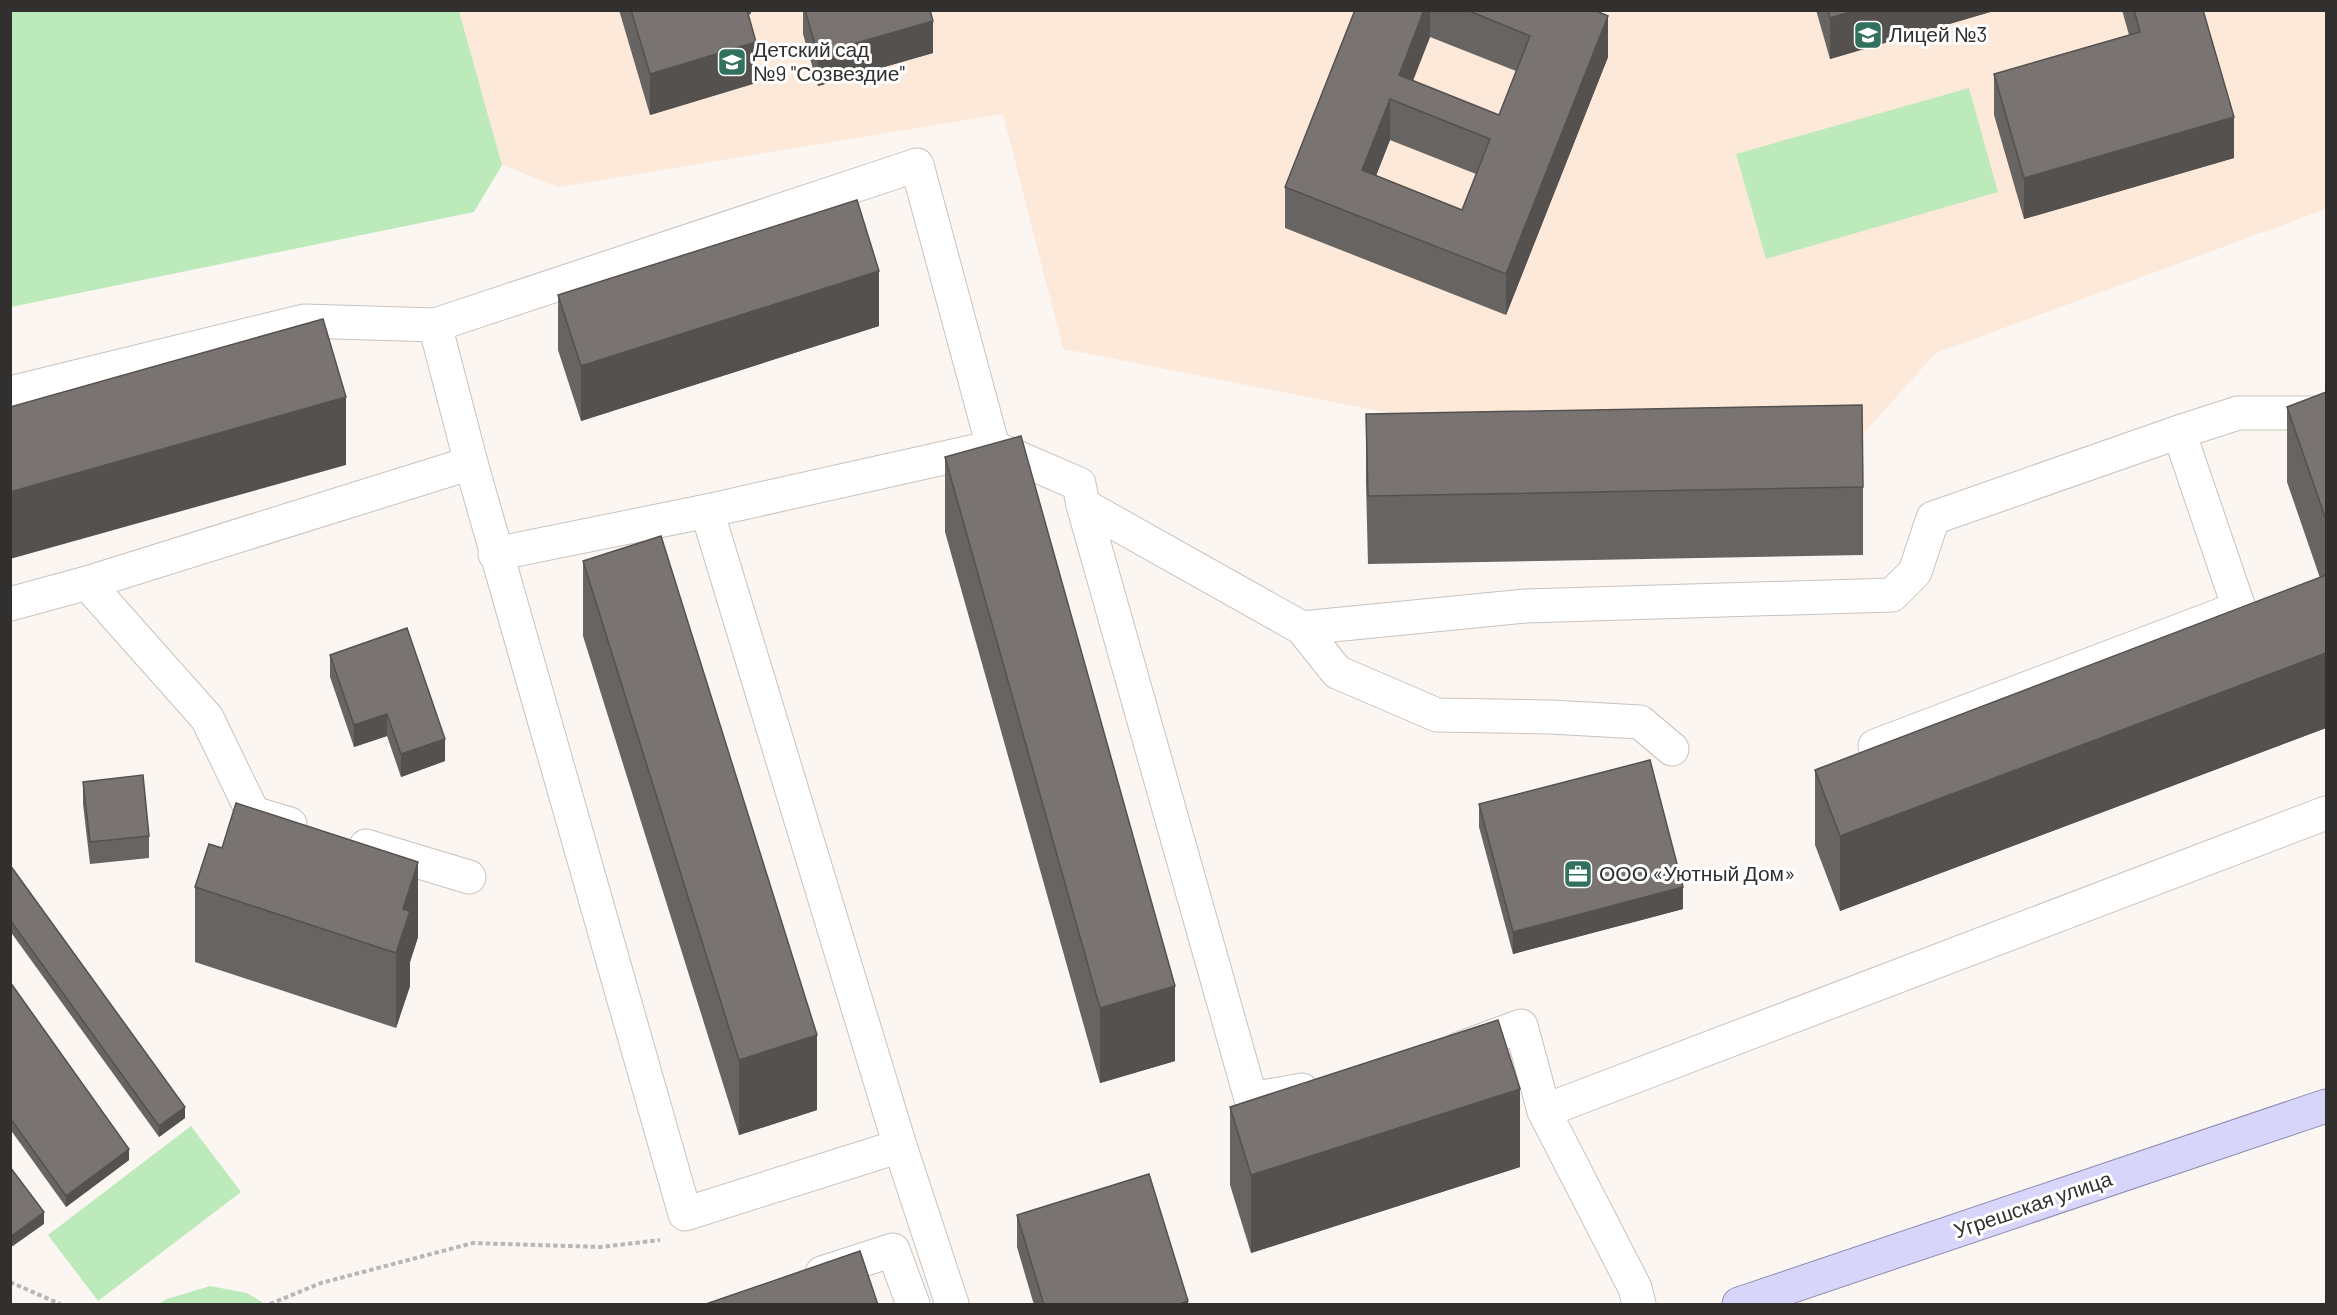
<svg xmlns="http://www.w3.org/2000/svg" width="2337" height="1315" font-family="Barlow,sans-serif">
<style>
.education{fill:#fde9d9}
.green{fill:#bdeabb}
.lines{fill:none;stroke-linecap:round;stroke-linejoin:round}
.minor-casing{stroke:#c8c3bf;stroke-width:35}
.major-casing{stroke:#8b8ab1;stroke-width:35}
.path{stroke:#bab6b3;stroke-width:4;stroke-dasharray:4.5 3;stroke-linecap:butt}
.minor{stroke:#fff;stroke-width:33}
.major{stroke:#d7d6fa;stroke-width:33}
.wall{fill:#686461;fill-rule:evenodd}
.shaded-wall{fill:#55514f}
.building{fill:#797471;stroke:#55514f;stroke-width:1.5;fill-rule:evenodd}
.labels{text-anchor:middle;stroke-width:6;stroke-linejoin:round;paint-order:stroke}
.poi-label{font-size:21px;fill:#31302e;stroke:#fff;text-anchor:start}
.street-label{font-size:21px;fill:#31302e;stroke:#fff}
</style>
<rect width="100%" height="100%" fill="#fbf6f2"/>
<polygon class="education" points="459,11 2326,11 2326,209 1936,353 1860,437 1435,422 1063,349 1003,114 559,187 502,165"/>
<g class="green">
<polygon points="11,10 459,11 502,165 474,212 11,307"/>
<polygon points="1969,88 1998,192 1766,259 1736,154"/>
<polygon points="191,1126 241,1192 98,1301 48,1235"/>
<polygon points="210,1286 247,1293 265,1304 158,1304 167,1299"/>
</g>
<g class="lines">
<g class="minor-casing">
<g id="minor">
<polyline points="10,393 304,321 435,325"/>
<polyline points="993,447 1079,484 1083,505 1251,1099 1302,1090"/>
<polyline points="471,463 435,325 917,165 993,447 707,511"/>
<polyline points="1083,505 1302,628 1526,606 1892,595 1915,572 1933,518 2179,432 2238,413 2326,413"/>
<polyline points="495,554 707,511 900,1146 952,1304"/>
<polyline points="87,583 207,718 253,813 290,824"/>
<polyline points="10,604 87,583 471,463 685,1214 900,1146"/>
<polyline points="1302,628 1337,672 1437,715 1551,717 1640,722 1672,749"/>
<polyline points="1875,746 2239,608 2179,432"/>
<polyline points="366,846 469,877"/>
<polyline points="1459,1049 1521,1026 1544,1111"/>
<polyline points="822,1273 893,1250 913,1304"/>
<polyline points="1639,1304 1635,1288 1544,1111 2326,813"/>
</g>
</g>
<g class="major-casing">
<polyline id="major" points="1739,1304 2326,1106"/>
</g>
<g class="path">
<polyline points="10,1282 60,1304"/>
<polyline points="270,1304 321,1283 473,1243 601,1247 660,1240"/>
</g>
<use href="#minor" class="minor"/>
<use href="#major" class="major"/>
</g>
<g class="wall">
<polygon points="619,10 751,10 751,14 748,15 756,83 650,115"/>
<polygon points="803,10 930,10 933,53 818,86 803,34"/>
<path d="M1355,10h239l14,47 -102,258 -221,-87v-41zM1430,37l86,34 -17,44 -86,-34zM1390,140l86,34 -14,36 -86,-34z"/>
<polygon points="1816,10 1997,10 1830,59"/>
<polygon points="2122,10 2203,10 2234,158 2024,219 1994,115 1994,74 2129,35"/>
<polygon points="558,295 879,326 581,421 558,350"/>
<polygon points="2326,392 2326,728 1840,911 1815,845 1815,770 2320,578 2287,482 2287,407"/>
<polygon points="1366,414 1863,487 1863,555 1368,564 1366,482"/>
<polygon points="945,457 1175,1061 1100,1083 945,532"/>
<polygon points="583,561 817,1110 739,1135 583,636"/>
<polygon points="330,655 445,761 401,777 387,736 354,747 330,677"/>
<polygon points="83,782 149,836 149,858 90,864 83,804"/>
<polygon points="1479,804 1683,909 1513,954 1479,827"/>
<polygon points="222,848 418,937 410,962 410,986 396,1028 195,962 195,887"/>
<polygon points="10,865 185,1118 159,1137 10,931"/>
<polygon points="10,982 129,1160 66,1207 10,1129"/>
<polygon points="1230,1107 1520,1167 1251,1253 1230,1185"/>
<polygon points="1017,1215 1188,1305 1034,1305 1017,1247"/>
</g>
<g class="shaded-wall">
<polygon points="1424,10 1430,10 1430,37 1403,105 1399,75"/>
<polygon points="1856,10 1997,10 1830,59 1830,18"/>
<polygon points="1608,16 1608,57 1506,315 1506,274"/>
<polygon points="933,21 933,53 818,86 818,54"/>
<polygon points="756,42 756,83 650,115 650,74"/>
<polygon points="1390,99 1390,140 1362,211 1362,170"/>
<polygon points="2234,117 2234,158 2024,219 2024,178"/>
<polygon points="879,271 879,326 581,421 581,366"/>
<polygon points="346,397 346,465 10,559 10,492"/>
<polygon points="2326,653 2326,728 1840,911 1840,836"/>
<polygon points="387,714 387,736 354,747 354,725"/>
<polygon points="445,739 445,761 401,777 401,754"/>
<polygon points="418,862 418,937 410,962 410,986 396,1028 396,953 403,909"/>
<polygon points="1683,887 1683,909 1513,954 1513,932"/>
<polygon points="1175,986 1175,1061 1100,1083 1100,1008"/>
<polygon points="817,1035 817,1110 739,1135 739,1060"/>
<polygon points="1520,1089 1520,1167 1251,1253 1251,1175"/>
<polygon points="185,1107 185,1118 159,1137 159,1126"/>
<polygon points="129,1149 129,1160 66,1207 66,1196"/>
<polygon points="44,1212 44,1224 10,1248 10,1237"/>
<polygon points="1188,1301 1188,1305 1176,1305"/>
</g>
<g class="building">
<polygon points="631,10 747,10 756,42 650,74"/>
<polygon points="805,10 930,10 933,21 818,54"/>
<path d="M1355,10h69l-25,65 100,40 31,-79 -63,-26h127l14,6 -102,258 -221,-87zM1390,99l100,40 -28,71 -100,-40z"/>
<polygon points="1828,10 1856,10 1830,18"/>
<polygon points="2134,10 2203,10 2234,117 2024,178 1994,74 2140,32"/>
<polygon points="857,200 879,271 581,366 558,295"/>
<polygon points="323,319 346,397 10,492 10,407"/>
<polygon points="2326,392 2326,520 2287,407"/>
<polygon points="1862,405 1863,487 1368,496 1366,414"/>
<polygon points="1021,436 1175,986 1100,1008 945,457"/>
<polygon points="661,536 817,1035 739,1060 583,561"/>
<polygon points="2326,575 2326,653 1840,836 1815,770"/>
<polygon points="407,628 445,739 401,754 387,714 354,725 330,655"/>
<polygon points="1650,760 1683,887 1513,932 1479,804"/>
<polygon points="143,775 149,836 90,842 83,782"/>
<polygon points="236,803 418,862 403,909 410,911 396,953 195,887 209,844 222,848"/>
<polygon points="10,865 185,1107 159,1126 10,920"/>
<polygon points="10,982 129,1149 66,1196 10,1118"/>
<polygon points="1498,1020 1520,1089 1251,1175 1230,1107"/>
<polygon points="10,1167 44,1212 10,1237"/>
<polygon points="1149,1174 1188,1301 1176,1305 1044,1305 1017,1215"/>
<polygon points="860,1251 878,1305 703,1305"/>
</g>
<defs>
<g id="school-square" transform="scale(1.5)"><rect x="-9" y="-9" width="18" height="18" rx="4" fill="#32715e" stroke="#fff"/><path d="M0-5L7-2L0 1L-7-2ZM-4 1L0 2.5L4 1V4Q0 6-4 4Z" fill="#fff"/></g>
<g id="office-square" transform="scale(1.5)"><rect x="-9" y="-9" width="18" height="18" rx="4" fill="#32715e" stroke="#fff"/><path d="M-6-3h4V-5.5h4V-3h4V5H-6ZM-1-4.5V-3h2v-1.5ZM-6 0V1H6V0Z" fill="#fff"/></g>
</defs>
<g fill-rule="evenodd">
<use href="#school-square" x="1868" y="35"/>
<use href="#school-square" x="732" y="62"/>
<use href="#office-square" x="1578" y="874"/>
</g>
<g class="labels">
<g class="poi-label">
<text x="1889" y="42">Лицей №3</text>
<text x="753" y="57">Детский сад<tspan x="753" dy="24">№9 "Созвездие"</tspan></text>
<text x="1599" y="881">ООО «Уютный Дом»</text>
</g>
<g class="street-label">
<text transform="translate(2033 1205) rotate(-19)" y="7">Угрешская улица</text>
</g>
</g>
<rect width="2337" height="1315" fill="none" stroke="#31302e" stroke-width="24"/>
</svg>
